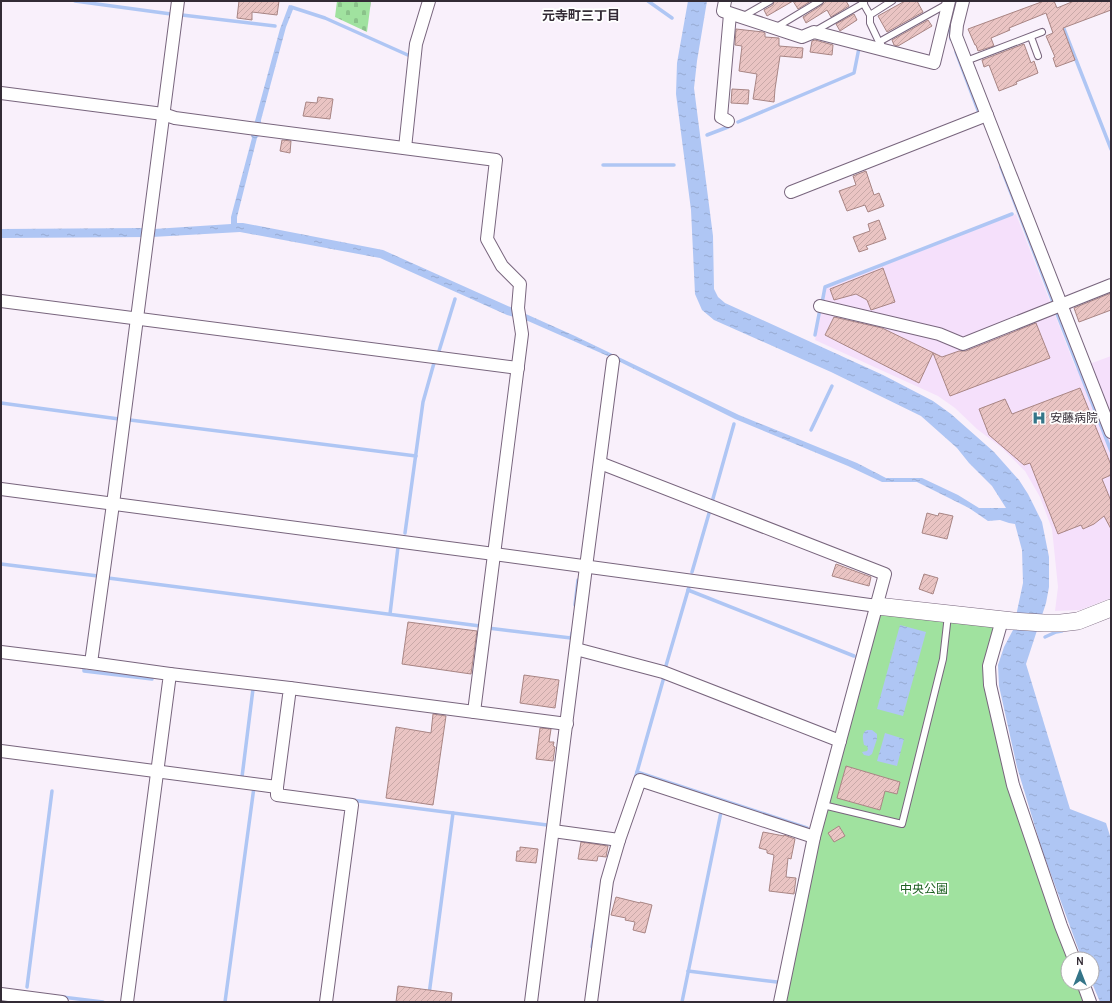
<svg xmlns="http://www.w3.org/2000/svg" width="1112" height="1003" font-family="Karla,'Noto Sans JP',sans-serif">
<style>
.built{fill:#f5e0fb}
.green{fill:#a0e29f}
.cemetery{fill:url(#cemetery-stones)}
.water{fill:url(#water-ripples)}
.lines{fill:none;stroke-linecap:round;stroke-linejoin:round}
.stream{stroke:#afc6f4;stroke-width:3.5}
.building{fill:url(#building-hatch);stroke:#a88584}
.lane-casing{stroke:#78657d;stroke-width:8}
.street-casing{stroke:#78657d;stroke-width:14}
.secondary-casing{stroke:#78657d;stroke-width:18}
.lane{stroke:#fff;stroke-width:6}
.street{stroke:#fff;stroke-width:12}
.secondary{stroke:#fff;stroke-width:17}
.labels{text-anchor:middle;stroke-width:3.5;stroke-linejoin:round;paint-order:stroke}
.poi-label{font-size:12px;fill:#332b35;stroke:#fff;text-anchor:start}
.park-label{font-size:12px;fill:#1d6021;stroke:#fff}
.neighbourhood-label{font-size:13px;font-weight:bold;fill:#332b35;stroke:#fff}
</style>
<defs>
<pattern id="cemetery-stones" width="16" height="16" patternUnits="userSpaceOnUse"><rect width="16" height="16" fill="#a0e29f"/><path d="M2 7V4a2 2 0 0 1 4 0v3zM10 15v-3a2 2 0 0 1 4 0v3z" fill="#8ac28a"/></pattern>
<pattern id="water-ripples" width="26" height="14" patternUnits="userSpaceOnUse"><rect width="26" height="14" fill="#afc6f4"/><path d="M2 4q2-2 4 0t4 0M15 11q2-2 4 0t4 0" fill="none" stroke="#97aad2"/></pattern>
<pattern id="building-hatch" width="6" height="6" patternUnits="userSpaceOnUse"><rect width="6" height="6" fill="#eac4c3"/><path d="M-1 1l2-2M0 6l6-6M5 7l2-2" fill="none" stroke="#c9a9a8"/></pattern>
</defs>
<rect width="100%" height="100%" fill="#f9f0fb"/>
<polygon class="built" points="1016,214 1076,369 1111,356 1111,598 1080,610 1055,611 1058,587 1052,529 1040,497 1025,471 1002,448 977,429 955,408 938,396 815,340 826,288"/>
<polygon class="green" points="884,613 993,626 995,630 986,667 1068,959 1068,983 1079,983 1087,1002 785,1002 824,818 877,619 880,615"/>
<polygon class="cemetery" points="337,1 371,1 367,32 335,17"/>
<g class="water">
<polygon points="688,1 707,1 697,61 694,88 713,236 714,289 718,297 725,303 883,375 933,401 951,414 994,452 1019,480 1028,494 1042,522 1049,557 1049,587 1046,603 1026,664 1070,809 1106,823 1111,839 1111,1002 1100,1002 1092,983 1092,959 1082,959 1042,850 1017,767 999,686 998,665 1004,647 1013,630 1023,583 1022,550 1015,524 1009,523 1000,520 988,521 969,508 917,482 882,482 848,466 735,419 610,357 528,321 507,315 380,258 240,232 152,237 1,238 1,229 144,228 154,229 231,224 231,217 252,138 250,133 255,121 280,29 289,5 294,7 286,27 261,120 261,134 257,138 237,217 237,223 243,223 383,250 575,336 739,415 857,463 886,478 922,478 958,495 979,508 1006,508 992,486 969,463 957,448 921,416 831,372 714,320 702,310 695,294 691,210 676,94 677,63"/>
<polygon points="900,625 926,632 903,716 877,709"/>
<path d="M867,730h5l5,4v5l-5,15 -3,2 -5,-1 -2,-3 5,-1 1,-2 -1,-3 -3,-1c-1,-6 -3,-12 3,-15z"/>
<polygon points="885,733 904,739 897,766 877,761"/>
</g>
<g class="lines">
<g class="stream">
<polyline points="75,1 171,14"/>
<polyline points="648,1 672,18"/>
<polyline points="290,8 291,7 325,18 410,56"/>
<polyline points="182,15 275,26"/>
<polyline points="1062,24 1111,149"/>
<polyline points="951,39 950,29 956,1"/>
<polyline points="956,52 979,113"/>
<polyline points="738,122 854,73 859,48 861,49"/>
<polyline points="707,135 728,127"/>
<polyline points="603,165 674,165"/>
<polyline points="1001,167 1053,302"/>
<polyline points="822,303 825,287 1012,214"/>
<polyline points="1056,311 1111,451"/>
<polyline points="815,335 820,309"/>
<polyline points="439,351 455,299"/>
<polyline points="1,403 119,419"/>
<polyline points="130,420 416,456"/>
<polyline points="811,430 832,386"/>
<polyline points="712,502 734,424"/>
<polyline points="405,533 423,402 434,363"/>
<polyline points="1,564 98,576"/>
<polyline points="692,572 710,510"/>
<polyline points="108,578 480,626"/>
<polyline points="688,590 854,656"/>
<polyline points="575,605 578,580"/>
<polyline points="390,614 398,547"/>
<polyline points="488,628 571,638 572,633"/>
<polyline points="1045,637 1056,632 1062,631"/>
<polyline points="81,667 84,667 84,671 152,679"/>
<polyline points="665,669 689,587"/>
<polyline points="637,772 807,828"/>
<polyline points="242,777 253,689 251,688"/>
<polyline points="635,779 664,677"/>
<polyline points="351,800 547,825"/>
<polyline points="592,947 595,930"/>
<polyline points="688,971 777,982"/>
<polyline points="27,987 52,791"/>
<polyline points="62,997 103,1002"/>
<polyline points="225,1002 254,787"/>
<polyline points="428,1002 453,813"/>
<polyline points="682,1002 721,812"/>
</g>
</g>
<g class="building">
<polygon points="239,1 279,1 277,15 252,12 252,20 237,18"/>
<polygon points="774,1 811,1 798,9 793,1 767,16 764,10 773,5"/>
<polygon points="824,1 846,1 849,6 831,17 827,10 806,23 803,17 822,5"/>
<polygon points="905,1 917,1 923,12 887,32 878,16"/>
<polygon points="1044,1 1054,1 1057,8 1074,1 1111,1 1111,10 1063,28 1075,60 1056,67 1053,58 1055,57 1046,36 1053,33 1046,13 1009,28 1010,30 991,38 994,46 978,51 976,45 975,45 968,29"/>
<polygon points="854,14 857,20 840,31 836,24"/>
<polygon points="928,20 932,26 898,46 894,45 892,40"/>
<polygon points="736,29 763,32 765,33 765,37 779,38 779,46 803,48 802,58 780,56 775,89 774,102 753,99 757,74 739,71 742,46 735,45"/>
<polygon points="815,40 833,45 832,55 810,52 812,41"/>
<polygon points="1024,44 1031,63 1034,61 1038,73 1016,82 1017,84 999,91 989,65 984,67 982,60"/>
<polygon points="732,89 749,90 748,104 731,103"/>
<polygon points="318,97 333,99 330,119 303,116 306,102 317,103"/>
<polygon points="282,140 291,141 290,153 280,151"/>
<polygon points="866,171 874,195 879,193 884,206 868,212 865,205 847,211 839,191 856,185 853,176"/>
<polygon points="879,220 886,239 866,246 868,249 859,252 853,237 870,231 868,224"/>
<polygon points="883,268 895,302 871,310 867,300 856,294 834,300 830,289"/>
<polygon points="1111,293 1111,310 1079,322 1074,308"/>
<polygon points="834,317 882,328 942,357 959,351 966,351 1036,323 1050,358 950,396 933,353 919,383 825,335"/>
<polygon points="1080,388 1111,465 1111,475 1102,479 1111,501 1111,529 1104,516 1094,524 1083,529 1081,525 1058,534 1030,463 1024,465 989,435 979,409 1005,399 1012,414"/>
<polygon points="927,513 938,516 939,513 953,516 947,539 922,533"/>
<polygon points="836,564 871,577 869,586 832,576"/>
<polygon points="924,574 938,578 933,594 919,589"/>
<polygon points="408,622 477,631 471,674 402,664"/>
<polygon points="524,675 559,680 555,708 520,703"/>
<polygon points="433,714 446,716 433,805 386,798 396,727 431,733"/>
<polygon points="540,728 551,729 549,742 554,742 553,746 555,747 553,761 536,759"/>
<polygon points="846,766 900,782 897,794 885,791 880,810 837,798"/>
<polygon points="839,826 845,836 834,842 828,833"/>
<polygon points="763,832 784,836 784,835 795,839 791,859 788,858 786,877 796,878 794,894 769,891 774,855 767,853 767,850 759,848"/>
<polygon points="581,842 608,846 606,857 598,856 597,861 578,859"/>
<polygon points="520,847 538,849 536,863 516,861 517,851 520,851"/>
<polygon points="616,897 640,903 640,902 652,905 645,933 633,930 635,922 625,920 626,918 611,915"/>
<polygon points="398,986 452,993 451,1002 396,1002"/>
</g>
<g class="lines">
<g class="lane-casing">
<g id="lane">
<polyline points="862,1 870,15 892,1"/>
<polyline points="870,15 870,23 879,42 881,44"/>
<polyline points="742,17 770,1"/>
<polyline points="775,28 820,1"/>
<polyline points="815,31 864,3"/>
<polyline points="1031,37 1038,56"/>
<polyline points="879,42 947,4"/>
<polyline points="966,61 1042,32"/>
<polyline points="823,805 902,824 943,659 948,615"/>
</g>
</g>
<g class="street-casing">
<g id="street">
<polyline points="725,1 723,11 802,37 814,32 934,63 949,1"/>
<polyline points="963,1 957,25 956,36 1111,432"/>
<polyline points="1,93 163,114 175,118 249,128 496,160 487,239 502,266 520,284 518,308 522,334 474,712"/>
<polyline points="728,121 721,117 730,14"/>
<polyline points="405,148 416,44 429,1"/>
<polyline points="791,192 987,115"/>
<polyline points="1,301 518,368"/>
<polyline points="820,306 939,334 963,344 1111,285"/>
<polyline points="600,463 885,574 814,837 780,1002"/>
<polyline points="1,489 494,554 877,606"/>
<polyline points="1002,620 989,666 990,685 1013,785 1061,926 1074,959"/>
<polyline points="576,649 663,672 840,741"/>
<polyline points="1,652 91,663"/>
<polyline points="290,688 567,724"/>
<polyline points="1,751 277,787 290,688 170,674"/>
<polyline points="277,787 277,795 352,805 326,1002"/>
<polyline points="553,831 619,840 640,780 814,837"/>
<polyline points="1083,983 1090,1002"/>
<polyline points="1,994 62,1002"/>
<polyline points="127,1002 170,674 91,663 113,504 178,1"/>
<polyline points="531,1002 586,567 613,361"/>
<polyline points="591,1002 607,881 619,840"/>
</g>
</g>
<g class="secondary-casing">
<polyline id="secondary" points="877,606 1013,621 1044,623 1061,623 1078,621 1111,608"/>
</g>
<use href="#lane" class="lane"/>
<use href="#street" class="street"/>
<use href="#secondary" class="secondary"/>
</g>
<defs>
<g id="hospital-bare" transform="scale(1.08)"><path d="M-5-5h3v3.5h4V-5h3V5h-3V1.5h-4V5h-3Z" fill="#347588" stroke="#fff" stroke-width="2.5" paint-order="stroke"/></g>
</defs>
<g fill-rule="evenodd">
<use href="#hospital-bare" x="1039" y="418"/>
</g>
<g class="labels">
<g class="poi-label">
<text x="1050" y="422">安藤病院</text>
</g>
<g class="park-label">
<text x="924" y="893">中央公園</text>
</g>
<g class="neighbourhood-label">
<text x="581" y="20">元寺町三丁目</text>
</g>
</g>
<rect width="1112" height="1003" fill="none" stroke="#332b35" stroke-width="4"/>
<g transform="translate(1080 971)"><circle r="19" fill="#ffffff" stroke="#adaaae"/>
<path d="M0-3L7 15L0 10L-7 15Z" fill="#347588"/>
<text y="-6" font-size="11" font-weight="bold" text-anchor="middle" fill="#332b35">N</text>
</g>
</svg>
